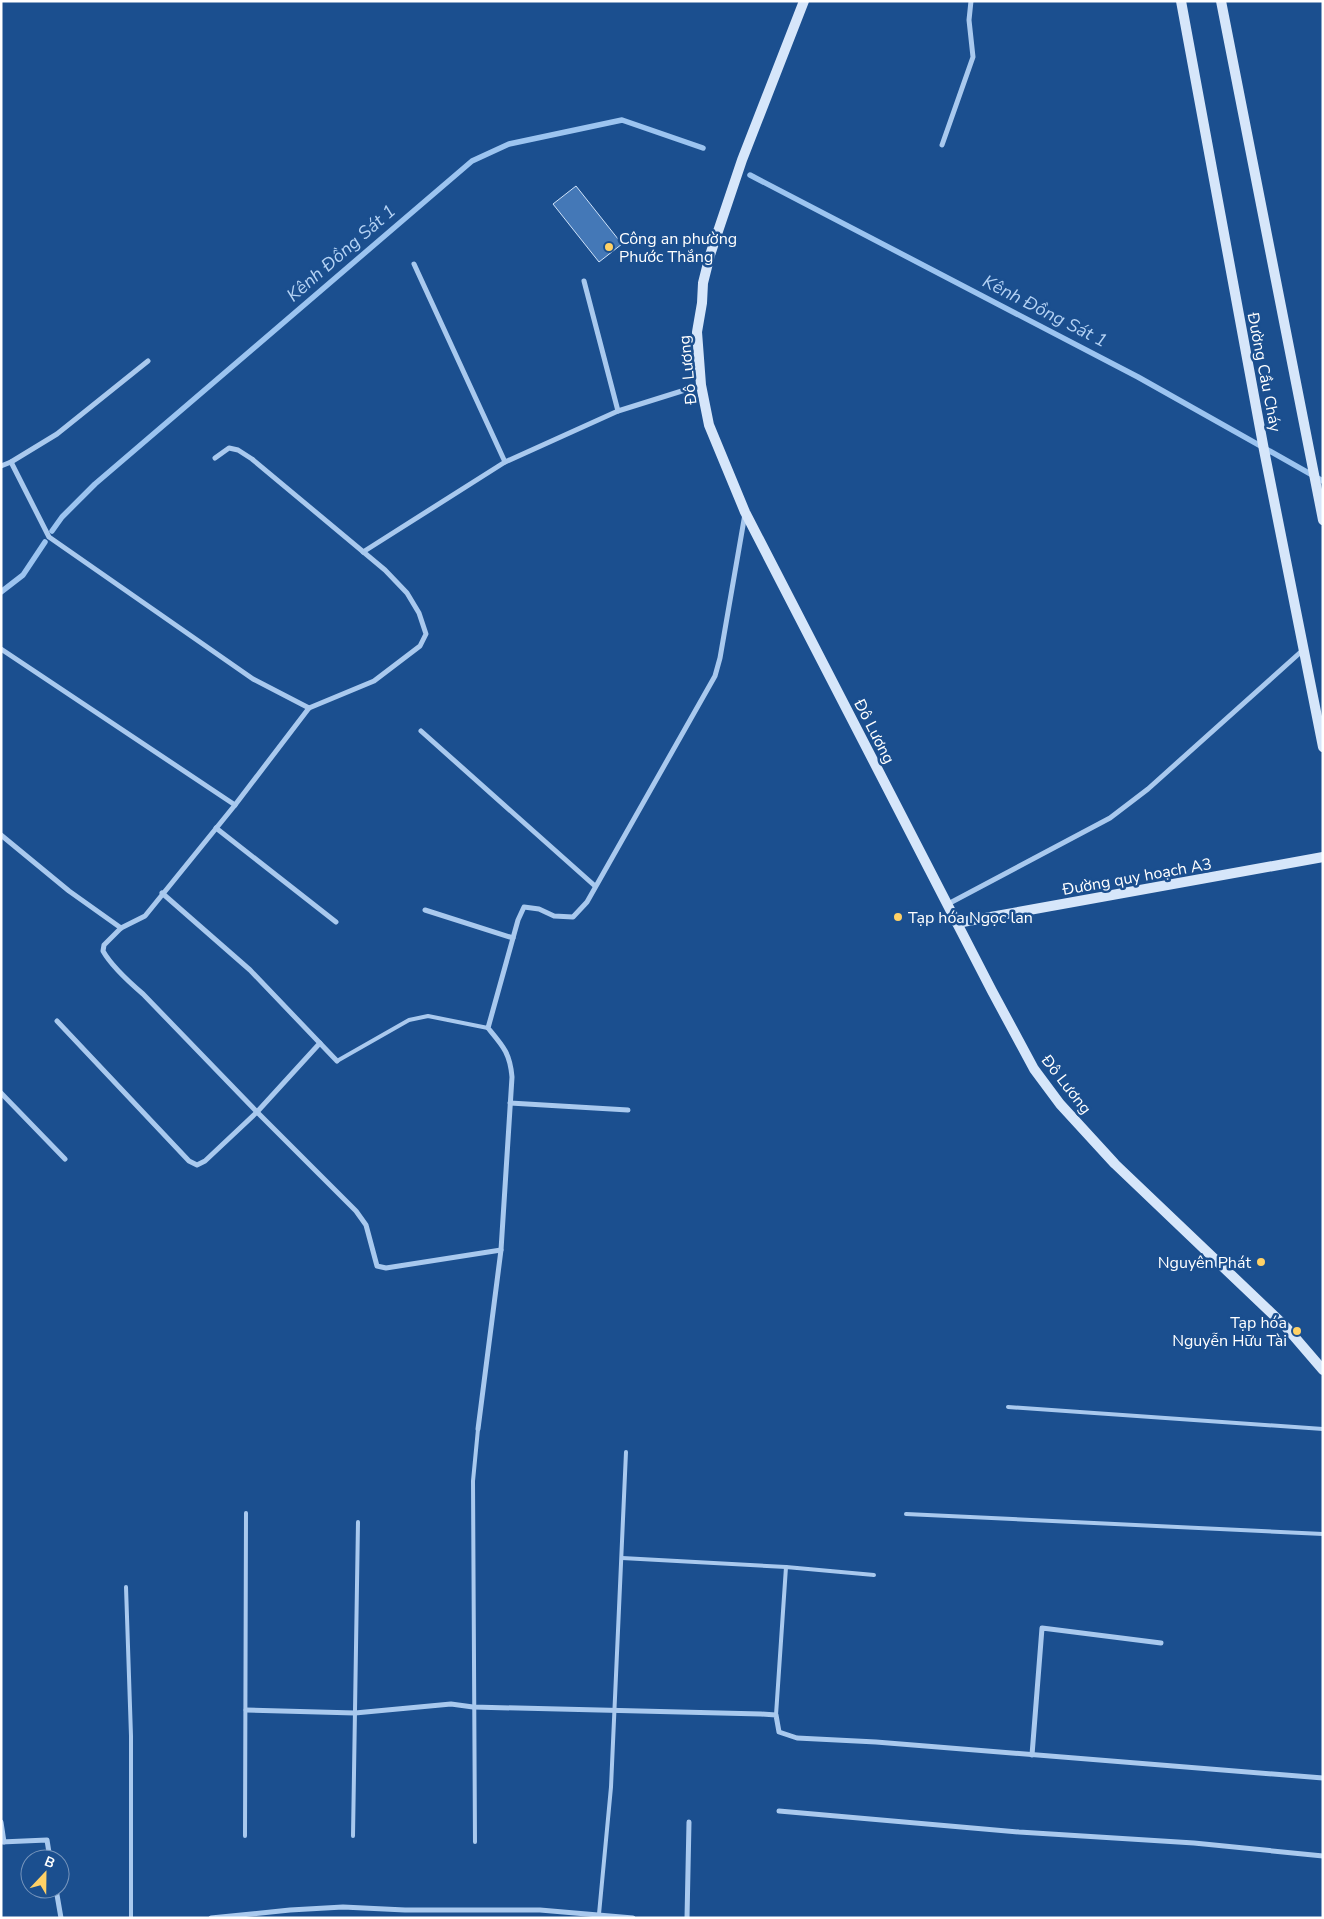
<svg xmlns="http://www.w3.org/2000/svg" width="1324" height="1919" font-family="'Nunito Sans',sans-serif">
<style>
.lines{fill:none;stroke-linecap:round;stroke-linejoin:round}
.stream{stroke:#9cc4f0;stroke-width:5.5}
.building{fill:#4478b7;stroke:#cfe3fa}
.lane{stroke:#a9c9ee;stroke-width:4}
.street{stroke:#a9c9ee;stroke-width:5}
.secondary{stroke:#d6e6fa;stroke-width:10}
.poi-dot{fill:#ffd166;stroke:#1b4f8f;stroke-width:2}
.labels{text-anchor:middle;stroke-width:5;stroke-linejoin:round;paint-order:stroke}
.poi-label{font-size:16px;fill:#fff;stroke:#1b4f8f;text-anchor:start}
.street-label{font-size:16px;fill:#fff;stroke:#1b4f8f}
.water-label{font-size:18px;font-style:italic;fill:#b5d3f5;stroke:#1b4f8f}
</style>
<rect width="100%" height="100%" fill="#1b4f8f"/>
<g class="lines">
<g class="stream">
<polyline points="750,175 1138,377 1323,481"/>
<polyline points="52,531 62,517 95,484 472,161 509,144 622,120 703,148"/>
<polyline points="1,592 23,575 45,542"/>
</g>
</g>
<polygon class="building" points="576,186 622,244 599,262 553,204"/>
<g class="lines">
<g class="lane">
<polyline points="337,1061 409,1020 428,1016 488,1028"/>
<polyline points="1008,1407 1323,1429"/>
<polyline points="906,1514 1323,1534"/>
<polyline points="622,1558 786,1567"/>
<polyline points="126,1587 131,1736 131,1918"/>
<polyline points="776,1715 786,1567 874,1575"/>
<polyline points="245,1836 246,1513"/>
<polyline points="353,1836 358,1522"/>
<polyline points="475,1842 473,1481 478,1429"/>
<polyline points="599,1914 611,1787 626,1452"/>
</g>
<g class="street">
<polyline points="942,145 973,57 969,20 971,1"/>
<polyline points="414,264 505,462"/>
<polyline points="584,281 618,411"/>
<path d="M215,458l14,-10 9,2 14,9 133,111 22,23 12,20 7,21 -6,12 -46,35 -65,27 -74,97 -90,111 -24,12 -17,17 -1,6c9,16 26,31 40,43l114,118 99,99 10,14 11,41 9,2 115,-18"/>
<polyline points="11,462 49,537 253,679 309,708"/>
<polyline points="1,466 11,462 57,434 148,361"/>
<polyline points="363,552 505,462 618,411 701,385"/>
<polyline points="1,649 235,805"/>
<polyline points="421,731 595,886"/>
<polyline points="216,828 336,922"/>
<polyline points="1,835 69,891 121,928"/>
<polyline points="162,893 250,970 337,1061"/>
<polyline points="948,904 1110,818 1148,789 1303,650"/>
<polyline points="425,910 513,938"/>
<polyline points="57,1021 189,1161 197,1165 205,1161 257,1112 320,1043"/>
<polyline points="1,1093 65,1159"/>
<polyline points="510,1103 628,1110"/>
<path d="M478,1429l23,-179 11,-173c-2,-24 -9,-31 -24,-49l30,-108 6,-13 15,2 15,7 19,1 14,-15 128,-226 5,-18 25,-144"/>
<polyline points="246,1710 355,1713 451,1704 473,1707 761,1714 776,1715 779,1732 797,1738 876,1742 1323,1778"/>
<polyline points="1032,1755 1042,1628 1161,1643"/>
<polyline points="779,1811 1019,1832 1194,1843 1323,1856"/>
<polyline points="1,1822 4,1842"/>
<polyline points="1,1842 47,1840 50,1859"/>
<polyline points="56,1889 61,1918"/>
<polyline points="211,1918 290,1910 343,1907 405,1910 540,1910 633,1918"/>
<polyline points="687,1918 689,1822"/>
</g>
<g class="secondary">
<polyline points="804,1 742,160 710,255 703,283 702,303 697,332 701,385 709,425 745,512 992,991 1034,1069 1060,1104 1115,1164 1286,1327 1323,1370"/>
<polyline points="1181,1 1264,450 1323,747"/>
<polyline points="1221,1 1323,520"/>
<polyline points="957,923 1323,857"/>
</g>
</g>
<g class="poi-dot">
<circle cx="609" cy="247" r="5"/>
<circle cx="898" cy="917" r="5"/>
<circle cx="1261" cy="1262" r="5"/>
<circle cx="1297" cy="1331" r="5"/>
</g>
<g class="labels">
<g class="poi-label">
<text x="619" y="244">Công an phường<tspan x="619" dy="18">Phước Thắng</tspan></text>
<text x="908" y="923">Tạp hóa Ngọc lan</text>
<text x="1251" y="1268" text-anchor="end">Nguyên Phát</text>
<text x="1287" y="1328" text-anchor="end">Tạp hóa<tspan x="1287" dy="18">Nguyễn Hữu Tài</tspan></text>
</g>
<g class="street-label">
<text transform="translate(687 370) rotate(-96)" y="6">Đô Lương</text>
<text transform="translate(1265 372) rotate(79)" y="6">Đường Cầu Cháy</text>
<text transform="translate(875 731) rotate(63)" y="6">Đô Lương</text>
<text transform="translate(1137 876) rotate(-10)" y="6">Đường quy hoạch A3</text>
<text transform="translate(1067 1084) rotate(52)" y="6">Đô Lương</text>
</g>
<g class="water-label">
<text transform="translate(341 253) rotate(-41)" y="6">Kênh Đồng Sát 1</text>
<text transform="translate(1045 311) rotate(27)" y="6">Kênh Đồng Sát 1</text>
</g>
</g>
<rect width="1324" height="1919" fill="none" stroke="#ffffff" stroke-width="5"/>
<g transform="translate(45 1874) rotate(22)"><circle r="24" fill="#1b4f8f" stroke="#7695bc"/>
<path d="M0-4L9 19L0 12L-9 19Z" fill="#ffd166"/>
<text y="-8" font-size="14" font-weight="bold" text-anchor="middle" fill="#ffffff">B</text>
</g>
</svg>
